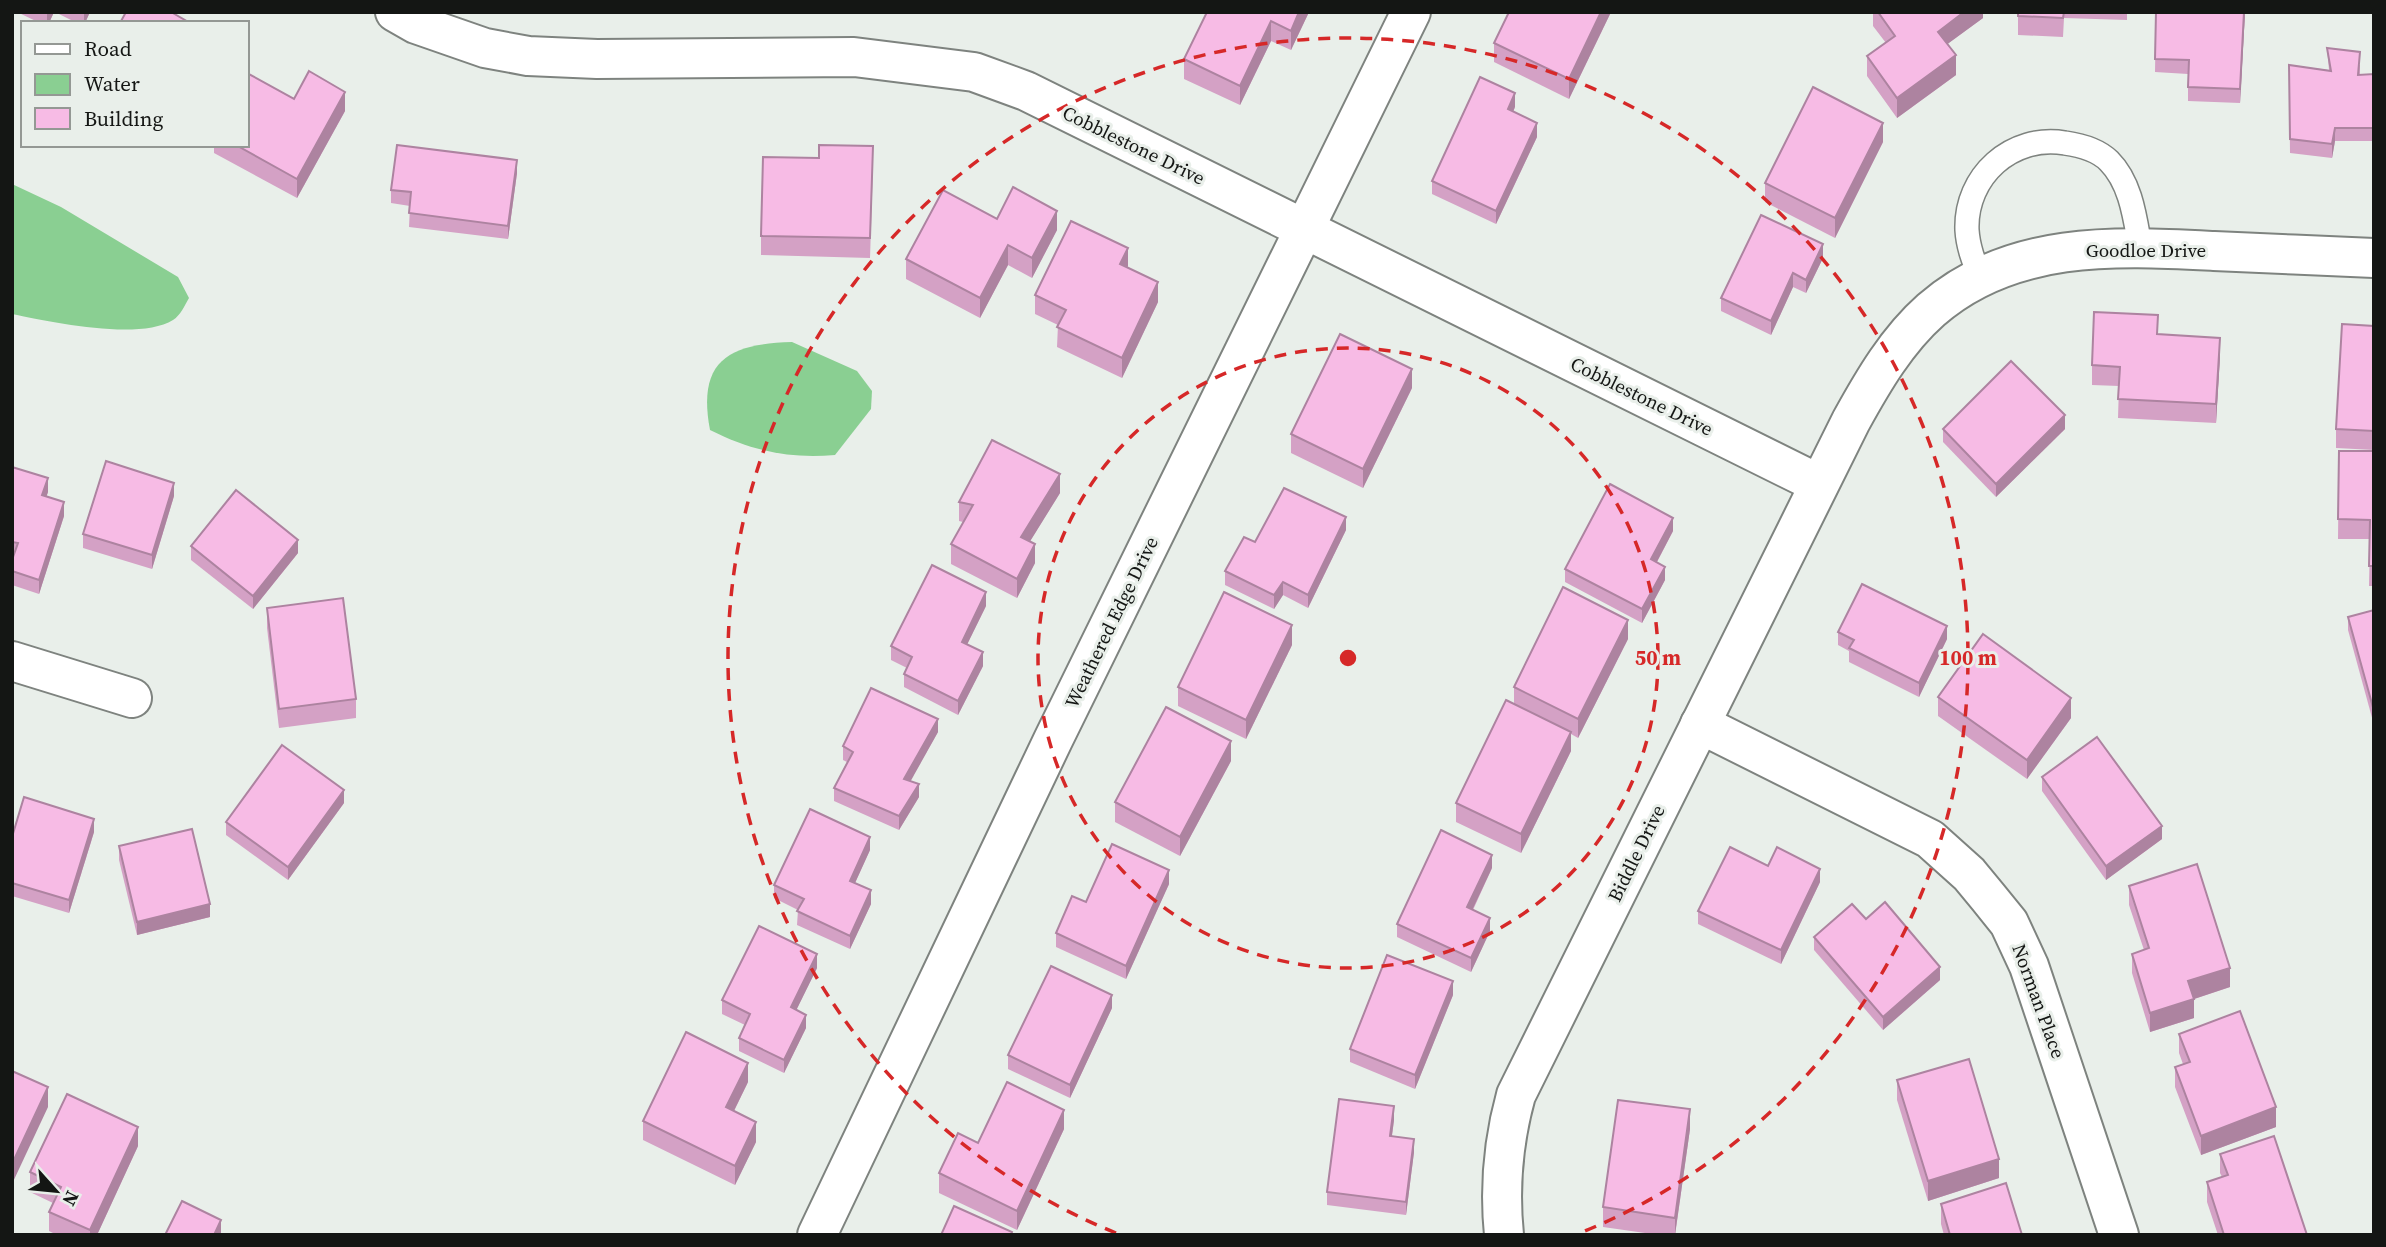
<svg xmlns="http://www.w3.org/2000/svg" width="2386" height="1247" font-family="'Source Serif 4',serif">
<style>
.water{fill:#8acf92}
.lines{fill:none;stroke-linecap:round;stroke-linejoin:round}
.lane-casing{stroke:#7e837f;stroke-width:26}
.street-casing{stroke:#7e837f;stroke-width:42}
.lane{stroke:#fff;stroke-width:23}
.street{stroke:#fff;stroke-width:38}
.wall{fill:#d4a1c5}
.shaded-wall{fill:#ad83a0}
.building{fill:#f7bbe5;stroke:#ad83a0;stroke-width:2}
.ring{fill:none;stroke:#d62828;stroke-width:3.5;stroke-dasharray:12 9}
.labels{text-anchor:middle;stroke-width:6;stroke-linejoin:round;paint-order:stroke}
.street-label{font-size:19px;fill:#141614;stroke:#e9efea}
.centre{fill:#d62828;stroke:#e9efea;stroke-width:3.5}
.ring-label{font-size:21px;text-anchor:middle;font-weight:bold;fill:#d62828;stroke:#e9efea;stroke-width:6;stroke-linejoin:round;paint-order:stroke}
</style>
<rect width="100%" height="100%" fill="#e9efea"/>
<g class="water">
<path d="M12,184l49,23 117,70 11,21c-4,7 -9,18 -16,22 -34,21 -122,2 -161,-6z"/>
<path d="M792,342l65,29 15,20 -1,18 -36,46c-46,4 -83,-4 -125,-25 -13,-69 18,-86 82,-88z"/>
</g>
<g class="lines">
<g class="lane-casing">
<path id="lane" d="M1980,277c-6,-15 -12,-30 -13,-47 -2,-54 45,-96 98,-87 14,2 33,7 44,18 22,22 26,57 31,85"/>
</g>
<g class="street-casing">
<g id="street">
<polyline points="395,12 416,24 485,48 528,56 597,59 854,57 974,72 1026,91 1819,484"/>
<polyline points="12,661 132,698"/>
<polyline points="1700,724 1930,839 1969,874 1988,897 2009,923 2029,966 2119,1235"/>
<polyline points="817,1235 1053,740 1411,12"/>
<path d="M1504,1235c-5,-49 -1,-93 12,-140l335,-674c22,-40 46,-81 80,-111 80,-70 185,-64 283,-59 53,2 107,5 160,7"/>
</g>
</g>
<use href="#lane" class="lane"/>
<use href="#street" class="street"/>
</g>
<g class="wall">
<polygon points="17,12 54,12 49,23 40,23"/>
<polygon points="55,12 90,12 85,23 77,23"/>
<polygon points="1207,12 1309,12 1291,50 1271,41 1240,105 1184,79 1184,59"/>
<polygon points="1509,12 1611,12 1569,99 1494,62 1494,43"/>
<polygon points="1873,12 1983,12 1983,18 1947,44 1956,75 1897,118 1867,76 1867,56 1886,43 1873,26"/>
<polygon points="2018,12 2127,12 2127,20 2064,18 2063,37 2018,35"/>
<polygon points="2156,12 2245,12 2240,103 2188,101 2188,74 2155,72"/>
<polygon points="2327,48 2360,65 2360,75 2374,74 2374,141 2335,141 2332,158 2290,153 2289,65 2329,70"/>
<polygon points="294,99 345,111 297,198 214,153 214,145 247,145"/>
<polygon points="1515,107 1513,112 1537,137 1496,224 1432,194 1432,181"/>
<polygon points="1883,142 1835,238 1765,202 1765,183"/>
<polygon points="873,166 870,258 761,255 761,236"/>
<polygon points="517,173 508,239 409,227 410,206 391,203 391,190"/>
<polygon points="997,219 1057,230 1032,278 1008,265 980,318 906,279 906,259"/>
<polygon points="1823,258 1806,293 1793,287 1771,335 1721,311 1721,298"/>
<polygon points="1127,268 1158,302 1122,378 1057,347 1058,325 1035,314 1035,295"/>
<polygon points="2374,326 2374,450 2336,448 2336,429"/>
<polygon points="2158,334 2220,357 2216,423 2118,418 2119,386 2092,385 2092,365"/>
<polygon points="1412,388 1363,488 1291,453 1291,434"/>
<polygon points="1943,429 2065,429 1996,497 1943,442"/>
<polygon points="2339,451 2374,451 2374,586 2369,586 2370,539 2338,539"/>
<polygon points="12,467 48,492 46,497 64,516 39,594 12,585 12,560 14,555 12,555"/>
<polygon points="1060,493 1030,541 1035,563 1017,598 951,564 951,544 963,522 959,521 959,502"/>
<polygon points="174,496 152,569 83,548 83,534"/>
<polygon points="1346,530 1308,608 1283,595 1274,609 1225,585 1225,571 1255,542"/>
<polygon points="1673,531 1657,562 1665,580 1642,623 1565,582 1565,569"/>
<polygon points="191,546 298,553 253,609 191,560"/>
<polygon points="986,606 967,644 983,666 958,715 904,687 904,674 907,668 891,660 891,646"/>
<polygon points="267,608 356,699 356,718 279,728 267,628"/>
<polygon points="2374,610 2374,725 2348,630 2348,617"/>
<polygon points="1838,632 1947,639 1919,697 1849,662 1849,651 1838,645"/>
<polygon points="1628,639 1578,738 1571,734 1571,751 1521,853 1456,822 1456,803 1514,704 1514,687"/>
<polygon points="1292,645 1246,739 1178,706 1178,687"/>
<polygon points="1938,697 2071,718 2027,779 1938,716"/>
<polygon points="938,732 910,781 919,797 899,830 834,801 834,788 847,762 843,760 843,746"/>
<polygon points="1231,761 1180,856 1115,822 1115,802"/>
<polygon points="2042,777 2162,839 2106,880 2042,791"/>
<polygon points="344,803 288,880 226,835 226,822"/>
<polygon points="94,832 69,913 12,896 12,837"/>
<polygon points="119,846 210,917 137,935 119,860"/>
<polygon points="870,850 855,883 871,904 850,949 797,925 798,910 774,898 774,885"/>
<polygon points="1768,866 1820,882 1781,964 1698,924 1698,911"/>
<polygon points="1492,868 1473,910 1490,931 1471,972 1397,937 1397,924"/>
<polygon points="1169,884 1126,979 1056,947 1056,933 1086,902"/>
<polygon points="2129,886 2230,987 2194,999 2194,1018 2150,1032 2132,973 2132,954 2144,950 2129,905"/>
<polygon points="1866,919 1940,980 1883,1030 1814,950 1814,937"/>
<polygon points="817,968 796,1010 806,1028 784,1073 739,1051 739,1038 745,1025 722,1014 722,1000"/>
<polygon points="1453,995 1415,1089 1350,1062 1350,1049"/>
<polygon points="1112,1008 1070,1098 1008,1069 1008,1055"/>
<polygon points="2179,1034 2276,1127 2201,1155 2175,1087 2175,1067 2183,1064 2179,1053"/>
<polygon points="1897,1080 1999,1178 1928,1201 1897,1100"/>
<polygon points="748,1082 734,1111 756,1142 735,1185 643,1140 643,1121"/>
<polygon points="1394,1120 1392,1136 1414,1152 1406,1215 1327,1205 1327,1192"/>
<polygon points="1064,1129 1017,1230 939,1193 939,1173 978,1143"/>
<polygon points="1690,1129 1675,1235 1659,1235 1603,1227 1603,1207"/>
<polygon points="138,1146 97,1235 57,1235 49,1231 49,1212 53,1203 30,1192 30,1172"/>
<polygon points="2220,1154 2307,1235 2218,1235 2207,1202 2207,1182 2222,1177 2220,1173"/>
<polygon points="1941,1204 2022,1235 1944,1235 1941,1224"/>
</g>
<g class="shaded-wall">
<polygon points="47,12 54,12 49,23 47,23"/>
<polygon points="84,12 90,12 85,23 84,23"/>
<polygon points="1299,12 1309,12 1291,50 1291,31"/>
<polygon points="1601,12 1611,12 1569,99 1569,79"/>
<polygon points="1964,12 1983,12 1983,18 1938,51 1938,32"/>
<polygon points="2244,12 2245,12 2240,103 2240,89"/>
<polygon points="1271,21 1271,41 1240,105 1240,86"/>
<polygon points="1956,55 1956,75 1897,118 1897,98"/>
<polygon points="345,92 345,111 297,198 297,179"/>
<polygon points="1515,93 1515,107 1508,123 1508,109"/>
<polygon points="1537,123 1537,137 1496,224 1496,211"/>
<polygon points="1883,123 1883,142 1835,238 1835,218"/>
<polygon points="2335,128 2335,141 2332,158 2332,144"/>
<polygon points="517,160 517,173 508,239 508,226"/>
<polygon points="1057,211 1057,230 1032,278 1032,258"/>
<polygon points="1823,244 1823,258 1806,293 1806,280"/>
<polygon points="1008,245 1008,265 980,318 980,298"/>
<polygon points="1128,248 1128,267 1120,264"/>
<polygon points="1793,273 1793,287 1771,335 1771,321"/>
<polygon points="1158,282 1158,302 1122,378 1122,358"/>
<polygon points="2220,338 2220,357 2216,423 2216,404"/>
<polygon points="1412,369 1412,388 1363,488 1363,469"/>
<polygon points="2065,415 2065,429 1996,497 1996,484"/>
<polygon points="1060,474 1060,493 1021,556 1021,537"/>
<polygon points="48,478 48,492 42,509 42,495"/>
<polygon points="174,483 174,496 152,569 152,555"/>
<polygon points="64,502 64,516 39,594 39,580"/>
<polygon points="1346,517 1346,530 1308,608 1308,595"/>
<polygon points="1673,518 1673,531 1651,573 1651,559"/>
<polygon points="298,540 298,553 253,609 253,596"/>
<polygon points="1035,544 1035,563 1017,598 1017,579"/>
<polygon points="1665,567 1665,580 1642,623 1642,609"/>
<polygon points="1283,582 1283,595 1274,609 1274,595"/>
<polygon points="986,592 986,606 962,655 962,642"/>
<polygon points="1628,620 1628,639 1578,738 1578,719"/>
<polygon points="1292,625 1292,645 1246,739 1246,720"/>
<polygon points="1947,626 1947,639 1919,697 1919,683"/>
<polygon points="983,652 983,666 958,715 958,701"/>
<polygon points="2071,698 2071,718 2027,779 2027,760"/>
<polygon points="938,719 938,732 904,793 904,779"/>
<polygon points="1571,732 1571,751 1521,853 1521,834"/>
<polygon points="1231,741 1231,761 1180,856 1180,837"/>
<polygon points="919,784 919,797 899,830 899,816"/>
<polygon points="344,790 344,803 288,880 288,867"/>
<polygon points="94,819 94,832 69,913 69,900"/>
<polygon points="2162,826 2162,839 2106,880 2106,866"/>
<polygon points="870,837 870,850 850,894 850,881"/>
<polygon points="1492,855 1492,868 1467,921 1467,907"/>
<polygon points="1820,869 1820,882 1781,964 1781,950"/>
<polygon points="1169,870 1169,884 1126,979 1126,966"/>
<polygon points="871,890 871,904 850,949 850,936"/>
<polygon points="210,904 210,917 137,935 137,922"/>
<polygon points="1490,918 1490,931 1471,972 1471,958"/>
<polygon points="817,954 817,968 791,1021 791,1007"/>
<polygon points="1940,967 1940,980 1883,1030 1883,1017"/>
<polygon points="2230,968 2230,987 2188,1001 2188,981"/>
<polygon points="1453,981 1453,995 1415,1089 1415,1075"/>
<polygon points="1112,995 1112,1008 1070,1098 1070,1085"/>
<polygon points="2194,999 2194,1018 2150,1032 2150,1013"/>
<polygon points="806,1015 806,1028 784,1073 784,1060"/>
<polygon points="748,1063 748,1082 726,1127 726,1107"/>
<polygon points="48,1087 48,1107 12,1184 12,1164"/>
<polygon points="1394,1106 1394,1120 1390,1149 1390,1136"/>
<polygon points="2276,1107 2276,1127 2201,1155 2201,1136"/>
<polygon points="1690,1109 1690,1129 1675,1235 1675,1218"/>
<polygon points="1064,1110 1064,1129 1017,1230 1017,1211"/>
<polygon points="756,1122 756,1142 735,1185 735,1166"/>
<polygon points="138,1127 138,1146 97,1235 90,1235 90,1230"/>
<polygon points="1414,1139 1414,1152 1406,1215 1406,1202"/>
<polygon points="1999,1159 1999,1178 1928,1201 1928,1181"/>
<polygon points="221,1220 221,1234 214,1235"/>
</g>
<g class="building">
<polygon points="126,12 171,12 190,23 120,23"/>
<polygon points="1207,12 1299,12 1291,31 1271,21 1240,86 1184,59"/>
<polygon points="1509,12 1601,12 1569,79 1494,43"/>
<polygon points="1878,12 1964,12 1938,32 1956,55 1897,98 1867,56 1895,36"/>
<polygon points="2018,12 2064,12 2063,18 2018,16"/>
<polygon points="2156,12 2244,12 2240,89 2188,87 2189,60 2155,59"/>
<polygon points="2327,48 2360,52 2358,75 2374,74 2374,128 2335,128 2332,144 2290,139 2289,65 2331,71"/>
<polygon points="309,71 345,92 297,179 236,145 247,145 247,73 294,99"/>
<polygon points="1480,77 1515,93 1508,109 1537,123 1496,211 1432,181"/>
<polygon points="1813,87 1883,123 1835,218 1765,183"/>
<polygon points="397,145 517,160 508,226 409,213 411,192 391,190"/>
<polygon points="819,145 873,146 870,238 761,236 763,157 819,158"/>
<polygon points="1013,187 1057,211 1032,258 1008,245 980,298 906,259 943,190 997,219"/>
<polygon points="1761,215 1823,244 1806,280 1793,273 1771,321 1721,298"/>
<polygon points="1071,221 1128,248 1120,264 1158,282 1122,358 1057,327 1066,310 1035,295"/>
<polygon points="2094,312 2158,315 2157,334 2220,338 2216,404 2118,399 2120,367 2092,365"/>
<polygon points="2342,324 2374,326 2374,431 2336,429"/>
<polygon points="1340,334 1412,369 1363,469 1291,434"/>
<polygon points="2011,361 2065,415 1996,484 1943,429"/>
<polygon points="992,440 1060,474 1021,537 1035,544 1017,579 951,544 973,505 959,502"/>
<polygon points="2339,451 2374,451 2374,566 2369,566 2370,520 2338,519"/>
<polygon points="106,461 174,483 152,555 83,534"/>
<polygon points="12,467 48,478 42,495 64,502 39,580 12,571 12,560 18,543 12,542"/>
<polygon points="1610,484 1673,518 1651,559 1665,567 1642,609 1565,569"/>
<polygon points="1284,488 1346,517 1308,595 1283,582 1274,595 1225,571 1244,537 1255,542"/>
<polygon points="236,490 298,540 253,596 191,546"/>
<polygon points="932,565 986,592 962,642 983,652 958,701 904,674 912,657 891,646"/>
<polygon points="1862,584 1947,626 1919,683 1849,648 1854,640 1838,632"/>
<polygon points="1563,587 1628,620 1578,719 1514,687"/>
<polygon points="1224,592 1292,625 1246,720 1178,687"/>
<polygon points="343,598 356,699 279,709 267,608"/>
<polygon points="2374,610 2374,711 2348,617"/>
<polygon points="1983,634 2071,698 2027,760 1938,697"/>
<polygon points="871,688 938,719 904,779 919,784 899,816 834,788 853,752 843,746"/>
<polygon points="1506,700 1571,732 1521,834 1456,803"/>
<polygon points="1166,707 1231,741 1180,837 1115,802"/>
<polygon points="2097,737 2162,826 2106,866 2042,777"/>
<polygon points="282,745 344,790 288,867 226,822"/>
<polygon points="24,797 94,819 69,900 12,883 12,837"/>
<polygon points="810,809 870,837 850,881 871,890 850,936 797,911 804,899 774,885"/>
<polygon points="192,829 210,904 137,922 119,846"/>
<polygon points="1441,830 1492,855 1467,907 1490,918 1471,958 1397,924"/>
<polygon points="1112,844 1169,870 1126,966 1056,933 1072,896 1086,902"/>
<polygon points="1730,847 1768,866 1777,847 1820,869 1781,950 1698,911"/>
<polygon points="2197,864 2230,968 2188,981 2194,999 2150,1013 2132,954 2149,948 2129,886"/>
<polygon points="1885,902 1940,967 1883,1017 1814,937 1852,904 1866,919"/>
<polygon points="759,926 817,954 791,1007 806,1015 784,1060 739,1038 750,1014 722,1000"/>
<polygon points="1387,955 1453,981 1415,1075 1350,1049"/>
<polygon points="1051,966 1112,995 1070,1085 1008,1055"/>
<polygon points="2240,1011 2276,1107 2201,1136 2175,1067 2190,1062 2179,1034"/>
<polygon points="686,1032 748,1063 726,1107 756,1122 735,1166 643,1121"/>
<polygon points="1969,1059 1999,1159 1928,1181 1897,1080"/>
<polygon points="12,1071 48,1087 12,1164"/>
<polygon points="1007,1082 1064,1110 1017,1211 939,1173 958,1133 978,1143"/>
<polygon points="67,1094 138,1127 90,1230 49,1212 61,1187 30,1172"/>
<polygon points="1339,1099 1394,1106 1390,1136 1414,1139 1406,1202 1327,1192"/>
<polygon points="1618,1100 1690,1109 1675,1218 1603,1207"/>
<polygon points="2274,1136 2307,1235 2224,1235 2207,1182 2228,1175 2220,1154"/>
<polygon points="2006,1183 2022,1235 1950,1235 1941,1204"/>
<polygon points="182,1201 221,1220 214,1235 165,1235"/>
<polygon points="954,1206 1012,1232 1011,1235 941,1235"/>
</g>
<g class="ring">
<circle cx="1348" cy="658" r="310"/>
<path d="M1116 1233A620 620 0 1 1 1580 1233"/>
</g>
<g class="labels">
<g class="street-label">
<text transform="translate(1134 145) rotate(26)" y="7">Cobblestone Drive</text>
<text x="2146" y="257">Goodloe Drive</text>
<text transform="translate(1642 396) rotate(26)" y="7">Cobblestone Drive</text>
<text transform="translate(1111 622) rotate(-64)" y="7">Weathered Edge Drive</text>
<text transform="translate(1636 853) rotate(-64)" y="7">Biddle Drive</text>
<text transform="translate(2039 1001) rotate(70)" y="7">Norman Place</text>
</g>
</g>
<circle cx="1348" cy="658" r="10" class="centre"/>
<g class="ring-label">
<text x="1658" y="665">50 m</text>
<text x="1968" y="665">100 m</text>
</g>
<rect width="2386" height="1247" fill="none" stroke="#141614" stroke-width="28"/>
<rect x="21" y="21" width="228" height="126" fill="#e9efea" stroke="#949894" stroke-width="2"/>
<rect x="35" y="44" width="35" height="10" fill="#ffffff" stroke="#949894" stroke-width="2"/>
<text x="84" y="56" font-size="21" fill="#141614">Road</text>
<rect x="35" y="74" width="35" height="21" fill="#8acf92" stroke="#949894" stroke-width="2"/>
<text x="84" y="91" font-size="21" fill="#141614">Water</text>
<rect x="35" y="108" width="35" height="21" fill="#f7bbe5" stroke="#949894" stroke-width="2"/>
<text x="84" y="126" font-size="21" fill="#141614">Building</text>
<g transform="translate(56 1191) rotate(117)" stroke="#e9efea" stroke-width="5" paint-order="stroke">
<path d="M0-5L12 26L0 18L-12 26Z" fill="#141614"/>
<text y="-10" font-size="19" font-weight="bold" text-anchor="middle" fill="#141614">N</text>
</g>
</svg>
